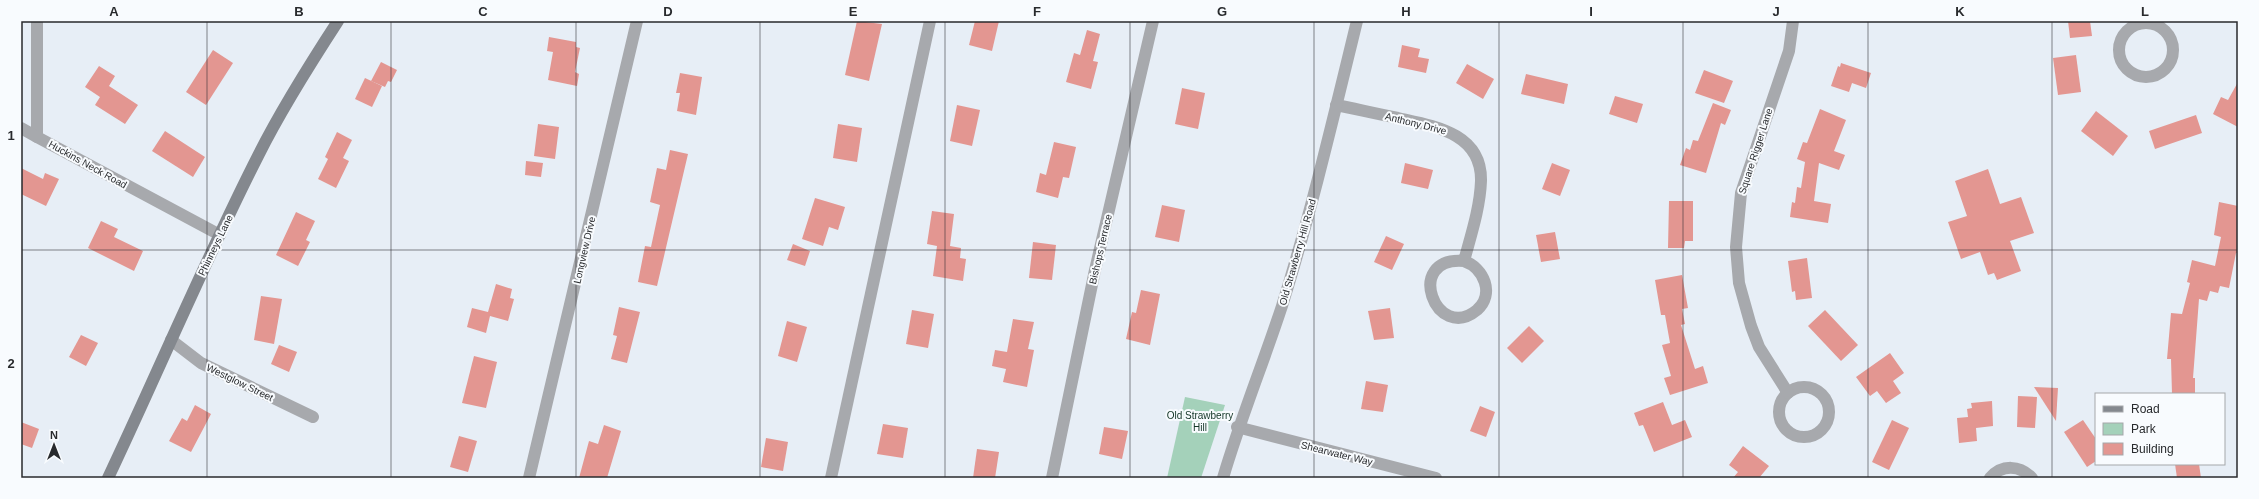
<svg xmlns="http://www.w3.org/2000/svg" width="2259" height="499" font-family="Arial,sans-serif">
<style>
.green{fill:#a4d1ba}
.building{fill:#e39691}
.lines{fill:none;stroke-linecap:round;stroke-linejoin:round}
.minor{stroke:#a7a9ad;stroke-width:12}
.secondary{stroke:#84888e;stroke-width:12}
.grid{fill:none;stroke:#282a2d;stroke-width:1;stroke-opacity:0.55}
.labels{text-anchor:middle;stroke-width:4;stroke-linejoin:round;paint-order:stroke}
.street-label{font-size:10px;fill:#282a2d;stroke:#f8fbfe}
.park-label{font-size:10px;fill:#123526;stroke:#f8fbfe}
.neatline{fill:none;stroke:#282a2d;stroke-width:1.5}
.grid-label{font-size:13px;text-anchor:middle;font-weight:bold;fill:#282a2d}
</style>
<rect width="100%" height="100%" fill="#e7eef6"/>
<polygon class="green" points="1185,397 1225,405 1201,478 1167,478"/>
<g class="building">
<polygon points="857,21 882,24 869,81 845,75"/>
<polygon points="975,21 999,21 992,51 969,45"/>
<polygon points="2068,21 2090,21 2092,36 2070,38"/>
<polygon points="1087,30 1100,34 1093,61 1098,62 1091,89 1066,82 1074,53 1080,55"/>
<polygon points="549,37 576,42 576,47 580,48 575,72 579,74 577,86 548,80 553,52 547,51"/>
<polygon points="1402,45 1420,49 1418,57 1429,59 1426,73 1398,67"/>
<polygon points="213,50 233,63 206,105 186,92"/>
<polygon points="2076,55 2081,92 2058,95 2053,58"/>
<polygon points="381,62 397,70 391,82 388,81 385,87 371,81"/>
<polygon points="1841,63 1871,73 1866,88 1852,83 1849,92 1831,86 1838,66 1840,67"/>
<polygon points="1467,64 1494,79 1483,99 1456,83"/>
<polygon points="99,66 115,76 109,86 138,105 125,124 95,105 100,97 85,87"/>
<polygon points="1704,70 1733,81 1724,103 1695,93"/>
<polygon points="680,73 702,77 696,115 677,111 680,93 676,93"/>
<polygon points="1526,74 1568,84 1564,104 1521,94"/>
<polygon points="365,78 382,86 372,107 355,99"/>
<polygon points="2238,82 2238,127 2213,114 2221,97 2228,100"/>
<polygon points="1182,88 1205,93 1198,129 1175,124"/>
<polygon points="1615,96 1643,104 1637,123 1609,114"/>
<polygon points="1713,103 1731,110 1725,125 1721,123 1706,173 1680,165 1686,148 1690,150 1693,140 1698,141"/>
<polygon points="957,105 980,110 972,146 950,141"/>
<polygon points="1820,109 1846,120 1834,151 1845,155 1839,170 1819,163 1814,201 1831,204 1828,223 1790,217 1792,202 1795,203 1797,187 1801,188 1805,162 1797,159 1803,142 1807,143"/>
<polygon points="2096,111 2128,136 2113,156 2081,131"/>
<polygon points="2196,115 2202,133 2155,149 2149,131"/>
<polygon points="538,124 559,127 555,159 534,156"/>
<polygon points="838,124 862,128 857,162 833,158"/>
<polygon points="165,131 205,157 193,177 152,151"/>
<polygon points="337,132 352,140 343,158 349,161 336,188 318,179 328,159 325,157"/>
<polygon points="1054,142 1076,147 1069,178 1063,177 1058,198 1036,192 1040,173 1046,175"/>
<polygon points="670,150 688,154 657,286 638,282 645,246 651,247 660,205 650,202 657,168 666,170"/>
<polygon points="526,161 543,163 541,177 525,175"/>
<polygon points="1405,163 1433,170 1428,189 1401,183"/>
<polygon points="1552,163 1570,170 1560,196 1542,189"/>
<polygon points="21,168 43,179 45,173 59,179 46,206 21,194"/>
<polygon points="1988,169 2000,204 2021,197 2034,233 2010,241 2021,271 1997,280 1994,273 1988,275 1980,252 1961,259 1948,222 1967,216 1955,181"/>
<polygon points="815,198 845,207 838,230 829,227 823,246 802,239"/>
<polygon points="1669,201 1693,201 1693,241 1685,241 1684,248 1668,248"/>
<polygon points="2219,202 2238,206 2238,253 2236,253 2229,288 2220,286 2218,293 2210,291 2207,301 2199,299 2193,378 2195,378 2195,394 2172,394 2171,359 2167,359 2171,313 2182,314 2190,283 2187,282 2192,260 2215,266 2221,237 2214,235"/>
<polygon points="1162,205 1185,210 1179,242 1155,237"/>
<polygon points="932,211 954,214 950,246 961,248 960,258 966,259 963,281 933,276 937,246 927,244"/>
<polygon points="296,212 315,221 306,240 310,242 298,266 276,255"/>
<polygon points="101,221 118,229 114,237 143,251 134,271 88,248"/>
<polygon points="1555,232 1560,259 1541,262 1536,235"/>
<polygon points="1386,236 1404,244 1392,270 1374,262"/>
<polygon points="1033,242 1056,245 1052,280 1029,278"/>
<polygon points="793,244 810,251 805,266 787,260"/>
<polygon points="1807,258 1812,298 1796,300 1795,291 1792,292 1788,261"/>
<polygon points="1682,275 1688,308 1682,309 1685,324 1681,325 1695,369 1703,366 1708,383 1670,395 1664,378 1671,376 1662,345 1670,343 1665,315 1661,315 1655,280"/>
<polygon points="496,284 512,289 510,298 514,299 508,321 490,316 486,333 467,327 472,308 488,312"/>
<polygon points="1141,290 1160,294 1150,345 1126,339 1132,312 1136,313"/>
<polygon points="261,296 282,299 274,344 254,340"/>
<polygon points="619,307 640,312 627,363 611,359 617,336 613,335"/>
<polygon points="1390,308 1394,338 1374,340 1368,311"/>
<polygon points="912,310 934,314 928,348 906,344"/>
<polygon points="1825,310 1858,345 1841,361 1808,326"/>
<polygon points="1013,319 1034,322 1028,349 1034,350 1027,387 1003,382 1006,369 992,366 995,350 1007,352"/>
<polygon points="787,321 807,327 797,362 778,356"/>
<polygon points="1529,326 1544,341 1522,363 1507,348"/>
<polygon points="81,335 98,343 86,366 69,357"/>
<polygon points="279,345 297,352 289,372 271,364"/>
<polygon points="1890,353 1904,373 1893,381 1901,393 1886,403 1877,391 1870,396 1856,377"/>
<polygon points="474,356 497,362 486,408 462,403"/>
<polygon points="1366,381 1388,385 1383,412 1361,409"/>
<polygon points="2034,387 2058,388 2056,421"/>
<polygon points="2018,396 2037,397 2035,428 2017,427"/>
<polygon points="1992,401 1993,426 1976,428 1977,441 1959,443 1957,418 1968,417 1967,409 1972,408 1971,403"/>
<polygon points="1663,402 1672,425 1685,420 1692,437 1654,452 1643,425 1639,426 1634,413"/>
<polygon points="195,405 211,414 191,452 169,441 182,418 187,421"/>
<polygon points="1480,406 1495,412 1486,437 1470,431"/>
<polygon points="1892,420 1909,428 1889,470 1872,462"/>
<polygon points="2083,420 2096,439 2096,461 2087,467 2064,432"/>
<polygon points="21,422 39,429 32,448 21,444"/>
<polygon points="883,424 908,428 903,458 877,454"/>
<polygon points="604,425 621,431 607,478 579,478 589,441 598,444"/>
<polygon points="1104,427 1128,431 1122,459 1099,454"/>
<polygon points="459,436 477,441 468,472 450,467"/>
<polygon points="766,438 788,442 783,471 761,467"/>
<polygon points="1743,446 1769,466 1759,478 1733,478 1738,472 1729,465"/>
<polygon points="977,449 999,452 995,478 973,478"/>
<polygon points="2175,464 2199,464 2201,478 2177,478"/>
</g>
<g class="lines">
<g class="minor">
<polyline points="37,21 37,137 220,235"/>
<circle cx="2146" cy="50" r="27"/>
<path d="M1336,105c20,4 41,9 62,13 36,8 84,15 83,63 -1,27 -10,54 -17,80 -61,-5 -28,83 13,49 18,-16 7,-42 -13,-49"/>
<polyline points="21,128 37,137"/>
<polyline points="171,340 201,363 313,417"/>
<circle cx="1804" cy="412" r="25"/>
<polyline points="1788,393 1759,347 1751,326 1739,283 1736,247 1741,193 1789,51 1793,21"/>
<polyline points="1237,427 1436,478"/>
<polyline points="529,478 637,21"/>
<polyline points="831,478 930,21"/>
<polyline points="1052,478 1095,270 1153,21"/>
<path d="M1223,478c17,-58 40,-114 59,-172 29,-93 52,-191 75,-285"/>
<path d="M1990,478c12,-14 30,-13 42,0"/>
</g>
<path class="secondary" d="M108,478c51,-108 97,-218 151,-324 23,-46 51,-90 79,-133"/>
</g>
<path class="grid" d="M207,21v457M391,21v457M576,21v457M760,21v457M945,21v457M1130,21v457M1314,21v457M1499,21v457M1683,21v457M1868,21v457M2052,21v457M21,250h2217"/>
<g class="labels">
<g class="street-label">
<text transform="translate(1416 123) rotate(14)" y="4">Anthony Drive</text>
<text transform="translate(1755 151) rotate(-72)" y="4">Square Rigger Lane</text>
<text transform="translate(88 164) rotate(29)" y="4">Huckins Neck Road</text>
<text transform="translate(215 245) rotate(-64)" y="4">Phinneys Lane</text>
<text transform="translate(1100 249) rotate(-77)" y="4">Bishops Terrace</text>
<text transform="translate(584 250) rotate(-77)" y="4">Longview Drive</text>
<text transform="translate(1297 252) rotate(-74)" y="4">Old Strawberry Hill Road</text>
<text transform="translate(240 382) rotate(26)" y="4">Westglow Street</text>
<text transform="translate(1337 453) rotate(14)" y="4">Shearwater Way</text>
</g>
<g class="park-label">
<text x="1200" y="419">Old Strawberry<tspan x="1200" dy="12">Hill</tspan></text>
</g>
</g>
<rect width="2259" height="499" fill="none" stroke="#f8fbfe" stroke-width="44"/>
<rect x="2095" y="393" width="130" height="72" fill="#f8fbfe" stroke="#a5a7aa"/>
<rect x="2103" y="406" width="20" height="6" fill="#84888e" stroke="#a5a7aa"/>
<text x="2131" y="413" font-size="12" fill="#282a2d">Road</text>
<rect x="2103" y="423" width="20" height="12" fill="#a4d1ba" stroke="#a5a7aa"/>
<text x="2131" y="433" font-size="12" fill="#282a2d">Park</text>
<rect x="2103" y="443" width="20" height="12" fill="#e39691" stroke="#a5a7aa"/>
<text x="2131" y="453" font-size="12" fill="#282a2d">Building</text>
<g transform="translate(54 445)" stroke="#f8fbfe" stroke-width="3" paint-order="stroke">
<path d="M0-3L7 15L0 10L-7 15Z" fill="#282a2d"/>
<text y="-6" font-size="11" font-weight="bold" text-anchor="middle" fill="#282a2d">N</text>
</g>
<rect x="22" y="22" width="2215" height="455" class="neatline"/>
<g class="grid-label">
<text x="114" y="16">A</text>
<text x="299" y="16">B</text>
<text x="483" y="16">C</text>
<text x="668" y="16">D</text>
<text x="853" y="16">E</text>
<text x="1037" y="16">F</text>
<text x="1222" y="16">G</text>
<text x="1406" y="16">H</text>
<text x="1591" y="16">I</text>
<text x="1776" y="16">J</text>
<text x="1960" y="16">K</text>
<text x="2145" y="16">L</text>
<text x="11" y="140">1</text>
<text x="11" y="368">2</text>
</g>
</svg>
